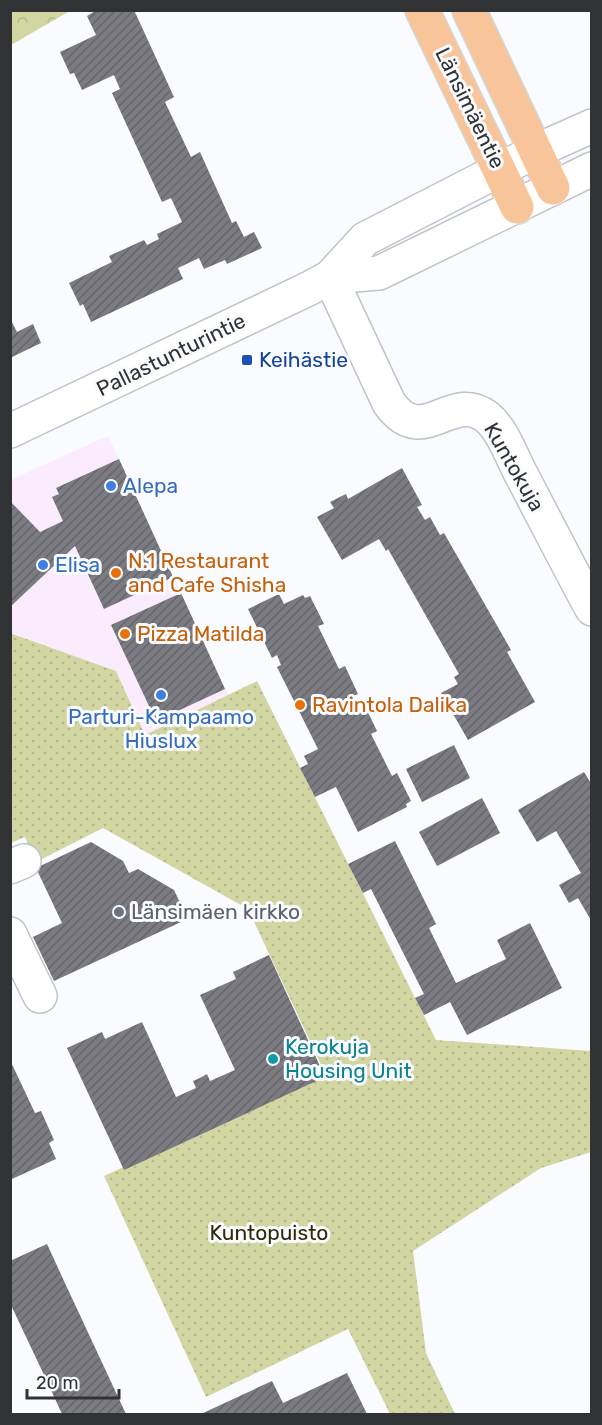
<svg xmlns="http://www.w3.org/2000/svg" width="602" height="1425" font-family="Rubik,sans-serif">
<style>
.commercial{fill:#faebff}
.forest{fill:url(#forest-crowns)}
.park{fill:url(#park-dots)}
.building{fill:url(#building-hatch)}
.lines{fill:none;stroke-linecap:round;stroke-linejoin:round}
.minor-casing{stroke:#c0c4ca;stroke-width:36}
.major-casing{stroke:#d6d6d6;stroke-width:36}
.minor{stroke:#fff;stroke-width:33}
.major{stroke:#f8c59b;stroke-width:33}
.transit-dot{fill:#1a4fb4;stroke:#f9fbff;stroke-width:2}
.shop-dot{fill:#3f7fe0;stroke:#f9fbff;stroke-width:2}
.food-dot{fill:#e8710a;stroke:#f9fbff;stroke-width:2}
.worship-dot{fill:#6b7280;stroke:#f9fbff;stroke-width:2}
.culture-dot{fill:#0f9aa8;stroke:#f9fbff;stroke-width:2}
.labels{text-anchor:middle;stroke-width:6;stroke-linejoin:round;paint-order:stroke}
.street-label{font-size:21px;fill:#303234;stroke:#f9fbff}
.transit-label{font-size:21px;fill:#164399;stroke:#f9fbff;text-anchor:start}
.shop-label{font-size:21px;fill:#366cbe;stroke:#f9fbff;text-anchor:start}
.food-label{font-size:21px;fill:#c56008;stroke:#f9fbff;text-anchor:start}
.worship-label{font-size:21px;fill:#5b616d;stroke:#f9fbff;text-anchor:start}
.culture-label{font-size:21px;fill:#0d838f;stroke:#f9fbff;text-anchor:start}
.park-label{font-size:21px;fill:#2c2d07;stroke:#f9fbff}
</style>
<defs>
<pattern id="forest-crowns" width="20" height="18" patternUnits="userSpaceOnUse" patternTransform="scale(1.5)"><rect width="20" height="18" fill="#d2d6a2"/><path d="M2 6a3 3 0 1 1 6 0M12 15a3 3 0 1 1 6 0" fill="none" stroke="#b5b88c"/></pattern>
<pattern id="park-dots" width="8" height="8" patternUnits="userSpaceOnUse" patternTransform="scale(1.5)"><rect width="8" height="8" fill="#d2d6a2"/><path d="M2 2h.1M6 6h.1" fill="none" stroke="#b5b88c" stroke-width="1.8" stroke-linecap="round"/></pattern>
<pattern id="building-hatch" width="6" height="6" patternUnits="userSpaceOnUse" patternTransform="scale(1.5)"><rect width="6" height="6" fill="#7b7b81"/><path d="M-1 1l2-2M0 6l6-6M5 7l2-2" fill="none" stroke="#65656a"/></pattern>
</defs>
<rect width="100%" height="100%" fill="#f9fbff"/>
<polygon class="commercial" points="108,436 228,695 145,735 116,671 11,633 10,480"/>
<polygon class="forest" points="11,10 70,10 70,11 11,45"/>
<polygon class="park" points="10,633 116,671 145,735 257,681 436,1040 591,1051 591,1152 541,1168 413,1251 426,1353 455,1414 390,1414 348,1329 206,1397 104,1176 325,1073 248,909 103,828 36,862 25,837 11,843"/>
<g class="building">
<polygon points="97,10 134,10 174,97 165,102 191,157 200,152 232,223 236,221 244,237 254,232 262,248 227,264 225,260 204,269 199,258 178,268 183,279 91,322 83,304 80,306 69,283 112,262 109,256 144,240 147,245 159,239 157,234 182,222 171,198 162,202 112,93 120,89 114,75 82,90 74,73 70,74 60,52 96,35 87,16"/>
<polygon points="10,318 17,332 33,324 41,343 10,358"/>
<polygon points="119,459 173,577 104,609 75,546 10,607 10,501 40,532 63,521 52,497 59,494 56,488"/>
<polygon points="402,468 422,505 417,507 425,520 430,517 440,535 444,533 511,650 507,652 535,702 468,740 441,693 458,684 454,677 459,674 388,549 386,551 379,539 342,560 317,517 334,508 330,502 346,494 348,499"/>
<polygon points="181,593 225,689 156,721 111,625"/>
<polygon points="279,594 284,604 303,595 305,598 310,596 324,624 318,626 339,669 345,666 358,694 353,696 357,705 363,702 377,731 371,734 392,776 397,773 411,801 406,804 407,807 358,832 336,787 315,797 300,768 308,764 304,756 318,749 277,667 281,665 277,655 272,658 248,609"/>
<polygon points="454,745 470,778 422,802 406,769"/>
<polygon points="584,772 592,785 592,922 578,898 569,903 559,885 581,873 556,831 537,842 518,810"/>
<polygon points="482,798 500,833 437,866 419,832"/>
<polygon points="395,841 436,924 429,928 456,983 506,959 497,940 530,923 562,988 467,1035 450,1002 424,1015 415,998 424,994 371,889 363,893 348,864"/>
<polygon points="91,842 123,861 129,873 138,869 174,890 184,911 177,914 181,922 54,981 33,937 62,923 36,868"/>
<polygon points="269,955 325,1077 124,1170 67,1048 102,1032 105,1039 142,1022 176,1097 196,1088 193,1081 200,1078 207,1074 210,1081 235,1070 200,995 236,979 233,972"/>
<polygon points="10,1060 35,1113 41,1111 54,1140 49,1143 56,1159 12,1179"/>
<polygon points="47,1244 64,1281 126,1414 62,1414 45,1377 10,1303 10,1261"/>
<polygon points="347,1373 367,1414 201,1414 272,1381 283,1403"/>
</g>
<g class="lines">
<g class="minor-casing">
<g id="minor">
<path d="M330,277l59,126c34,48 62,-14 98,14 16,13 25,41 35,59 23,44 46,89 70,133"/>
<polyline points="330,277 379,273 592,169"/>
<polyline points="10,431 310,288 330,277 365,239 536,151 592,126"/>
<polyline points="10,867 24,861"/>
<polyline points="10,934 40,996"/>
</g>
</g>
<g class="major-casing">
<g id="major">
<polyline points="422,10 517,207"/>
<polyline points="469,10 553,188"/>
</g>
</g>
<use href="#minor" class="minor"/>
<use href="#major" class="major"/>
</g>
<rect class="transit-dot" x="241" y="354" width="12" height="12" rx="3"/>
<g class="shop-dot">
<circle cx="111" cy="486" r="6"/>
<circle cx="43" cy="565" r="6"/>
<circle cx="161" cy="695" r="6"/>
</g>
<g class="food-dot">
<circle cx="116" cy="573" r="6"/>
<circle cx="125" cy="634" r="6"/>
<circle cx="300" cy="705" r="6"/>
</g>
<circle class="worship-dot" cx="119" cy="912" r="6"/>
<circle class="culture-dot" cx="273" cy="1059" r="6"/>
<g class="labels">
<g class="street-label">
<text transform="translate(470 108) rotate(64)" y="7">Länsimäentie</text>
<text transform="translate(171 355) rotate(-26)" y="7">Pallastunturintie</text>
<text transform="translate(514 467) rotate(60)" y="7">Kuntokuja</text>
</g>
<g class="transit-label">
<text x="259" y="367">Keihästie</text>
</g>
<g class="shop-label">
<text x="123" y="493">Alepa</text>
<text x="55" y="572">Elisa</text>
<text x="161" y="724" text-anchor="middle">Parturi-Kampaamo<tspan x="161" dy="24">Hiuslux</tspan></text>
</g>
<g class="food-label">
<text x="128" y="568">N.1 Restaurant<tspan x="128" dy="24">and Cafe Shisha</tspan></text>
<text x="137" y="641">Pizza Matilda</text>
<text x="312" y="712">Ravintola Dalika</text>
</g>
<g class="worship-label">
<text x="131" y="919">Länsimäen kirkko</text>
</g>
<g class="culture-label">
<text x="285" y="1054">Kerokuja<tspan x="285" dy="24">Housing Unit</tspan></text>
</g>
<g class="park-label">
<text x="269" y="1240">Kuntopuisto</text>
</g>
</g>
<rect width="602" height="1425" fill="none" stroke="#303234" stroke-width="24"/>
<path d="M27 1389v9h92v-9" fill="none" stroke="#303234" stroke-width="3"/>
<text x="36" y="1389" font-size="18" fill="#303234" stroke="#f9fbff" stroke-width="4.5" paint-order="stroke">20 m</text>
</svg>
